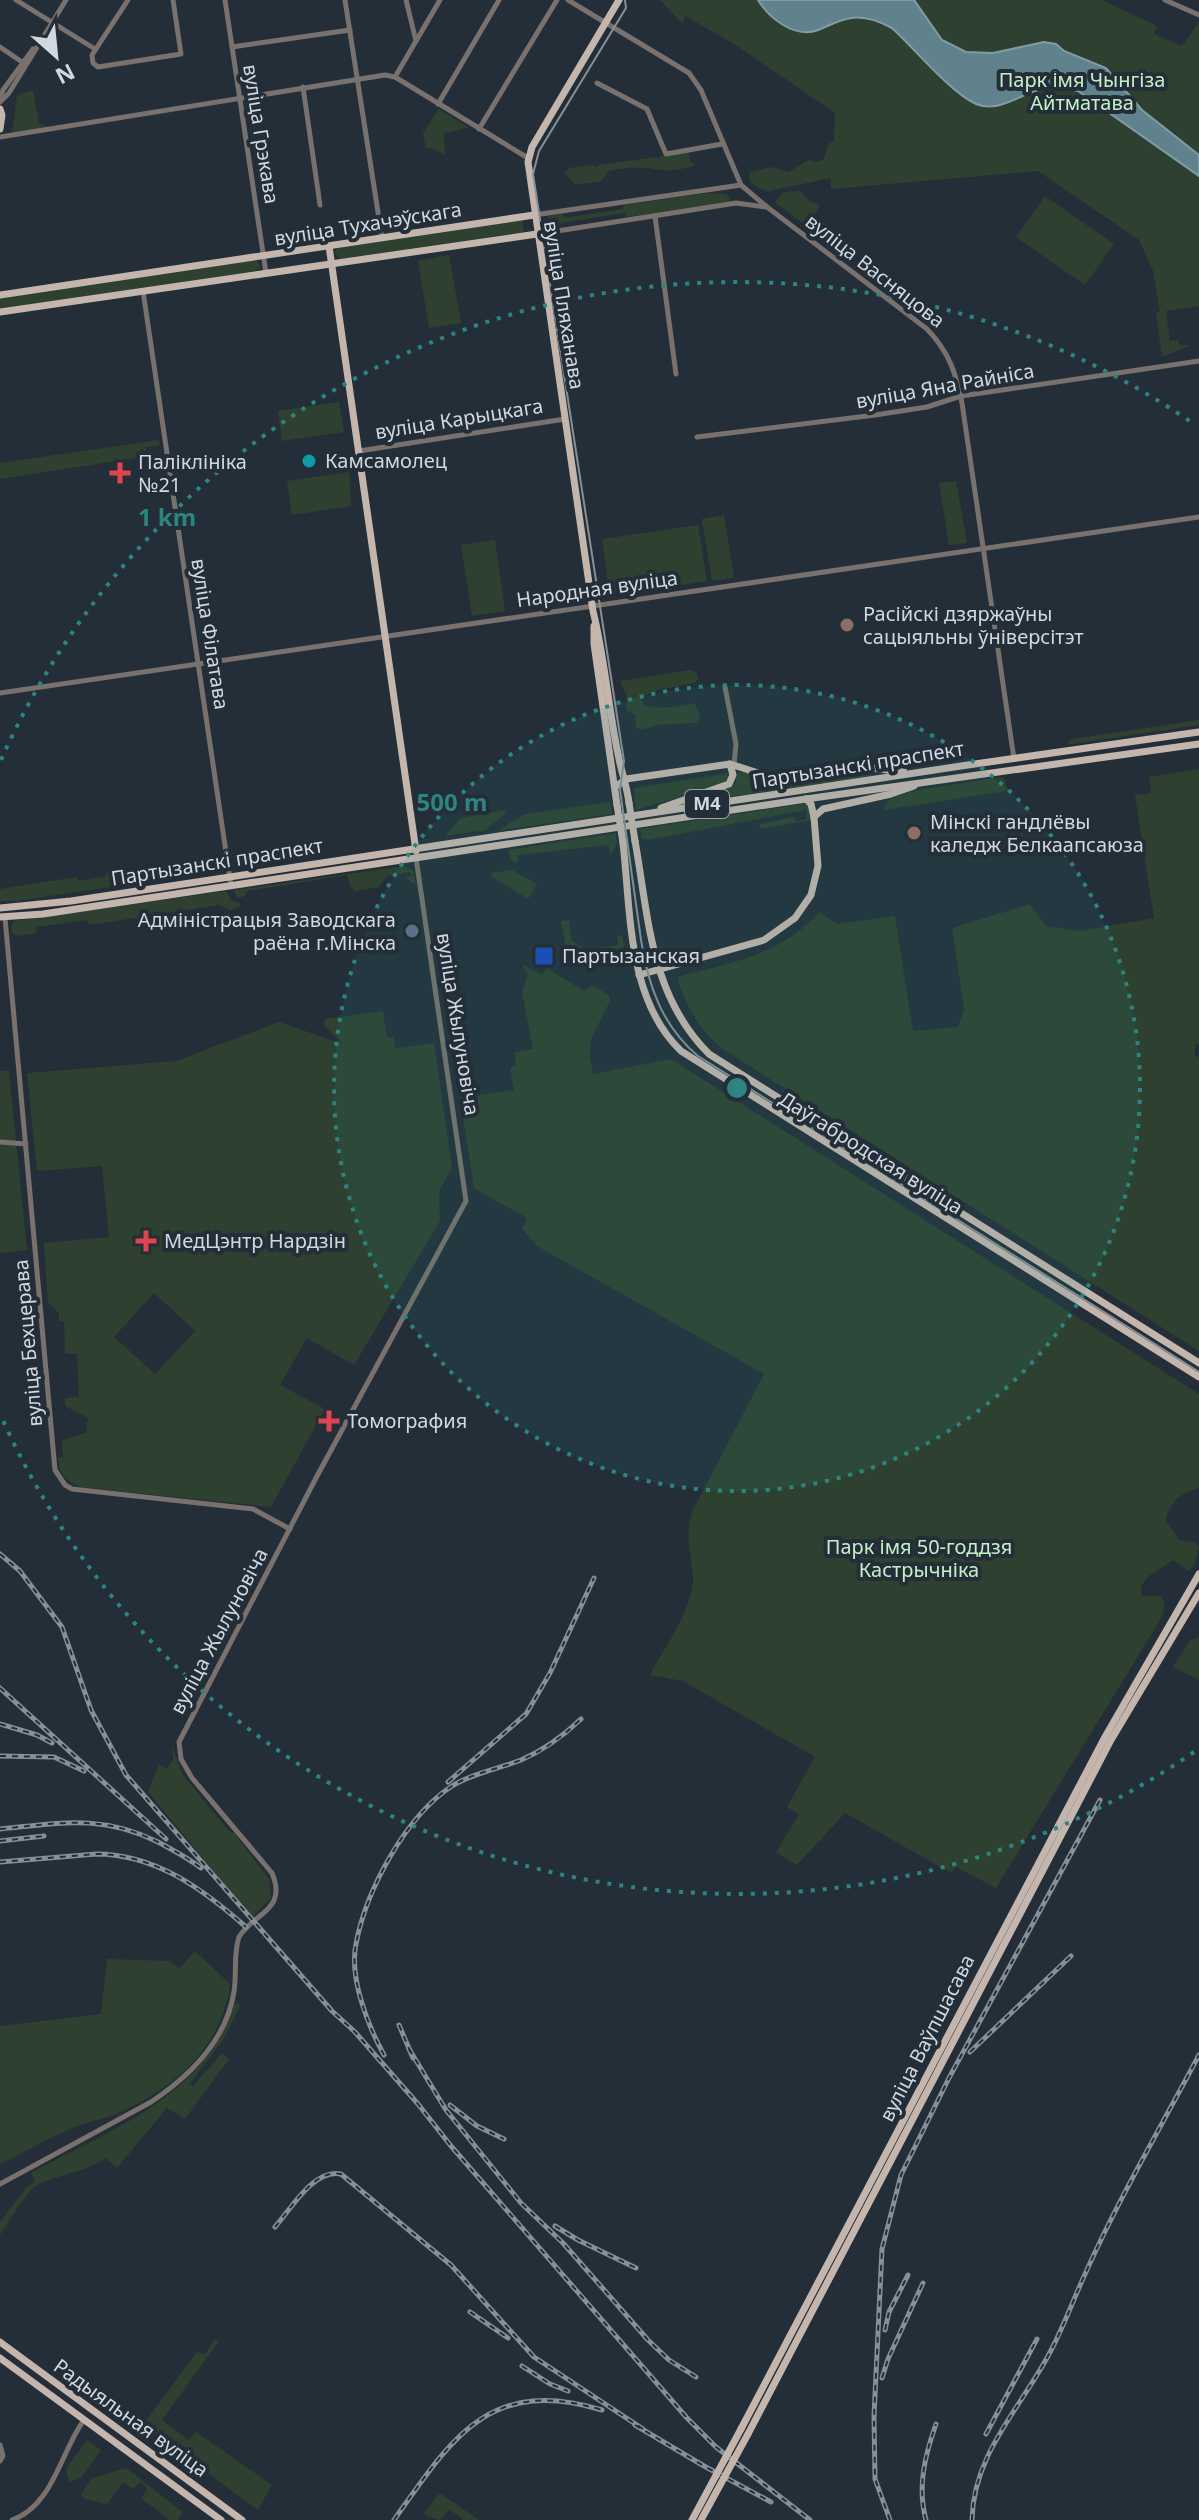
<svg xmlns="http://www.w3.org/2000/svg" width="1199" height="2520" font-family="'Noto Sans',sans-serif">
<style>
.green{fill:#2e4130;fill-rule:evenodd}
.water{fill:#5f828d;stroke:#819ca6;stroke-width:2}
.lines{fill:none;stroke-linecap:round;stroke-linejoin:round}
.minor{stroke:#78716d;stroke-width:5}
.major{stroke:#c4b5ad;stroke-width:7}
.tram{stroke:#879098;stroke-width:2}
.rail-casing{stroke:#879098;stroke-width:5}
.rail{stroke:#232e38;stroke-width:2;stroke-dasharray:6;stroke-linecap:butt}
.major-bridge{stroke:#c4b5ad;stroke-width:7}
.ring{fill:none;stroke:#2c857f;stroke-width:4;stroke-dasharray:4 8}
.culture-dot{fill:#0f9aa8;stroke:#232e38;stroke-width:3}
.health-dot{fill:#e0444e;stroke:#232e38;stroke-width:3}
.education-dot{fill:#8d6e63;stroke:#232e38;stroke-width:3}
.service-dot{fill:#5c6f8a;stroke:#232e38;stroke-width:3}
.transit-dot{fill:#1a4fb4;stroke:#232e38;stroke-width:3}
.labels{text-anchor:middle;stroke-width:8;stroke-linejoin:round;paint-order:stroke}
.shield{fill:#232e38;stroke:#9da5ad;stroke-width:2}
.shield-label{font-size:18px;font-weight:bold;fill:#d1d8df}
.park-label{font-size:20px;fill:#c4f0c6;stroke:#232e38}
.street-label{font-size:20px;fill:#d1d8df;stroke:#232e38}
.poi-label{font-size:20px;fill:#d1d8df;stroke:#232e38;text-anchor:start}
.centre{fill:#2c857f;stroke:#232e38;stroke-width:4}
.ring-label{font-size:24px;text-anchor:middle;font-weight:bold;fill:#2c857f;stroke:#232e38;stroke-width:8;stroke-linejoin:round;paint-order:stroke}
</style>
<rect width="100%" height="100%" fill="#232e38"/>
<g class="green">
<polygon points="660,0 1102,0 1157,26 1154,34 1182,46 1199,22 1199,306 1166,311 1170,341 1178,340 1180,346 1191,345 1162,357 1156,313 1160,312 1153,271 1139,240 1038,171 831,189 831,178 769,191 758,188 750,182 749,172 772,167 789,172 808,160 817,162 824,159 828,144 834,141 835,113 737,46 686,16 682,23"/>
<polygon points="33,90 39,123 47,127 12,135 17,95"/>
<polygon points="439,109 469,128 444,133 445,155 432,148 426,149 423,133"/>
<path d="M693,151l-4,3 1,8 5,1 -1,3c-10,2 -23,6 -33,4 -19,-4 -34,-3 -53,1l-6,10 -27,4 -10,-12 4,-5 22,-3 6,2 2,-2 58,-8 1,2 3,-3z"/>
<polygon points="801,191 808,200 820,206 808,223 802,223 775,202 784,192"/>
<polygon points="708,193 726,194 730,199 728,202 627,217 624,213 561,223 559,227 550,228 548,216 563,214 564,218 622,209 625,205"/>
<polygon points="1045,196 1114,244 1085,285 1016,237"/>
<polygon points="522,220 524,232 340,259 334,252 337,248"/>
<polygon points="449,255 461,323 429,328 418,261"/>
<polygon points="253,260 257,261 261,267 255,271 0,309 0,298"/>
<polygon points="339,402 344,432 282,441 278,411"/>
<polygon points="159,440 160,445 146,447 146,452 141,448 141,454 135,458 0,479 0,463"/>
<polygon points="349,472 351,506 292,515 287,481"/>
<polygon points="956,481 967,543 949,545 939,483"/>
<polygon points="724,515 734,578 712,581 702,519"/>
<polygon points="698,525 707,581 610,596 602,539"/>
<polygon points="495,540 505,611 472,616 461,545"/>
<path d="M690,670l6,2 2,6 -2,4c-19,7 -38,3 -54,17l2,6c13,5 37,1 51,-2l5,15 -4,5 -38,2 -16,5 -6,-3 -1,-12 -9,-5 1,-13 -7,-16z"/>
<polygon points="1199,720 1199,725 1066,745 1072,739"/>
<path d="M1199,769v275l-4,1v11l4,1v294l-478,-303c-23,-21 -35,-41 -44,-71 52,-14 105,-22 142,-65l18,12 58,-8 18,115 45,-4 6,-18 -12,-81 78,-24 16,22 34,5 74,-13 -19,-123 16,-2 -2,-16z"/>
<polygon points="742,772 786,783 871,774 875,777 694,801 730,788 735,784 737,773"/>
<polygon points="729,773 728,781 722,784 636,810 634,788"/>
<polygon points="1001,777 1005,779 1008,791 883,810 888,800 912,791"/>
<polygon points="610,802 612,814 497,831 525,814"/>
<polygon points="804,804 808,804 812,820 761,829 759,826 760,824 793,817 796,821 807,819 806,810 648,840 639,838 642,836 639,829"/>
<polygon points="505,810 505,814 486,830 445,836 461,818"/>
<polygon points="616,833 617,844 611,855 608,845 518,855 518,866 518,862 511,861 508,850"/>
<polygon points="218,858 222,862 222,868 218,871 16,901 0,901 0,889 77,877 78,881 106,876 106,873"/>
<polygon points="404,866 413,870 416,885 404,877 411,876 410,872 387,876 379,887 355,891 350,886 347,875 247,891 245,896 237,898 234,890"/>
<polygon points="512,870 537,884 528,899 491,876 491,873"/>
<polygon points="226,891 231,900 241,904 238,908 230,910 219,905 89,925 87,920 37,927 36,933 17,936 12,933 11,926 14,921"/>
<polygon points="569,920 572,941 587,950 618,945 617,936 622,935 624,946 616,959 595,963 565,944 561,921"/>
<path d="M522,964l20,11 5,-7 37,23 8,-6 17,10 1,6 -19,38 -1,18 -8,1h8l3,16 78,-15 528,335v94c-17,5 -30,13 -33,32l13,20 15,2 5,5 -4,16 -6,8 -16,-11c-12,10 -37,18 -31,36h19l4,7 -3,14 -166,271 -40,-21 -5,6 -106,-60 -48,52 -21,-13 23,-38 -12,-7 28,-50 -132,-76 -33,-6c14,-27 43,-66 43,-96 -1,-26 -9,-39 -1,-67l72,-138 -227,-128 -15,-17 5,-11 -53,-30 -14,-90 54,-8 -4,-23 6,-1 -1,-14 18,-3 -11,-57 6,-17z"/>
<path d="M383,1011l4,26h7l1,11 39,-5 18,125 -13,23 1,30 -86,144 -47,-27 -27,47 45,24 -54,98 -190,-20c-16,-7 -22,-13 -23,-29l5,-1 -1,-17 24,-7 2,-15 -23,-12v-8l14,-1 -2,-43h-12l-1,-33h-5v-8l-11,-11 -4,-59 65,-6 -7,-71 -65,5 -10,-98 149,-12 103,-39 64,22 -19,-19 1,-6zM154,1293l41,38 -40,43 -41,-37z"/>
<polygon points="0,1071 9,1071 27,1250 0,1253"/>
<polygon points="1199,1638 1199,1680 1173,1667 1190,1640"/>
<polygon points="172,1746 183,1775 228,1830 234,1833 269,1879 271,1898 252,1917 148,1792 159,1764 167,1769 173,1760"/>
<path d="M195,1951l35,33c-7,64 -60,108 -117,131 -9,4 -20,5 -30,9 -28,10 -56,27 -83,40v-138l101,-12 6,-55 63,2 9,8z"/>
<path d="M237,2003l3,3 -17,34 -34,44 4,2 29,-33 7,6 -44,60 -18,-11 -50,60 -12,-10c-9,10 -50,18 -66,26 -12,6 -30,38 -39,51v-13l26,-34 9,-6 -4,-9c66,-36 148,-67 188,-134 6,-11 10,-23 15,-34z"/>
<polygon points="215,2339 219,2341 162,2420 189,2440 196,2432 275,2487 271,2486 258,2510 143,2425 197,2352 205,2354"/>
<polygon points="87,2440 101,2450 81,2478 69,2482 66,2469"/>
<polygon points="126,2468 183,2512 178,2520 170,2520 142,2499 147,2488 140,2482 133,2489 123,2482 107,2504 84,2499 81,2494 92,2478"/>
<polygon points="439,2494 443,2495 479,2520 464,2520 449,2509 440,2520 426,2516 424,2513"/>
</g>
<path class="water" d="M758,0h156l28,40 24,12 27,1 51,-11 12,2 8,7 42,17 36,42 57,45v21l-121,-85c-37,-9 -40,0 -72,12 -10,4 -20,5 -30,1 -26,-12 -62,-56 -84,-76 -13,-7 -26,-12 -41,-10 -13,2 -24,9 -36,13 -22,6 -46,-13 -57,-31z"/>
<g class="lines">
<g class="minor">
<polyline points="16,0 95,49"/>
<polyline points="128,0 92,55 93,63 98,67 181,54 173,0"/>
<polyline points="225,0 266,273"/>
<polyline points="345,0 382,238"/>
<polyline points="406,0 416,41"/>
<path d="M568,0l121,73 12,17 40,95 26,22 160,122c22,23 29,44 35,74l52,356"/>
<polyline points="1165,0 1199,15"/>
<polyline points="0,47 22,62"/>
<polyline points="232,47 350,30"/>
<polyline points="395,77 440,0"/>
<polyline points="597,83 647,109 666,154 722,144"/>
<polyline points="303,87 320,205"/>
<polyline points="0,98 3,90 33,49"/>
<polyline points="0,102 9,93 66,0"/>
<polyline points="438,104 499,0"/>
<polyline points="479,129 557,0"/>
<polyline points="0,137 385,75 395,77 528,158"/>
<polyline points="534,215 741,185"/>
<polyline points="655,216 676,374"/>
<polyline points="538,234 736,203 766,207"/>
<polyline points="143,291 231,886"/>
<polyline points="697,437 875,415 927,407 961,396 1199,361"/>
<polyline points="359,451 565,419"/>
<polyline points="725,687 736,744 734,765"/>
<polyline points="0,693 1199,517"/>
<polyline points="5,918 55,1470 65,1485 72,1489 253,1509 290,1529"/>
<polyline points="0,1142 26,1144"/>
<path d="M0,2184l151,-82c39,-26 75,-61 83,-110 3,-18 -1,-38 5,-55 14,-24 49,-26 33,-64l-80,-95 -11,-19 -2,-17 137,-264 150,-277 -50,-343"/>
<polyline points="0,2445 3,2456 0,2461"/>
<path d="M12,2520c41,-14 49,-69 72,-100"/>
</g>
<g class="major">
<path d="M619,0l-87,147 -4,15 65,449c12,48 15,96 25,143 3,17 9,32 11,49"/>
<polyline points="0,109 2,115 0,129"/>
<polyline points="329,246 416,851"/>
<polyline points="0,295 534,215"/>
<polyline points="0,312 537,234"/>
<polyline points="594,626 594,644 617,805"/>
<polyline points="615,787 626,779 730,764 777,779 872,768 904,772"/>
<polyline points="661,808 729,784 733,775 730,764"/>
<polyline points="814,817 823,809 891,794 914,786"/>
<path d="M635,841c14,78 15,154 74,213l490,309"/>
<path d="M623,843c8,69 4,156 58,208l518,326"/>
<polyline points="0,908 71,901 961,766 1199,732"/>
<polyline points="0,917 43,914 806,799 1199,744"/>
<polyline points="639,975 764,940 795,918 811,895 818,866 814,817 811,804 806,799"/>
<polyline points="0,2342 242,2520"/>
<polyline points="0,2358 221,2520"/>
<polyline points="741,2429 1105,1737 1199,1574"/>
<polyline points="748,2434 1111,1740 1199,1593"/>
</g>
<path class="tram" d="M625,0l1,8 -87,143 -6,23 91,587 -4,29 21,150c7,45 21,86 57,116l501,316"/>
<g class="rail-casing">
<g id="rail">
<polyline points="0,1554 20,1571 62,1627 91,1710 126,1775 332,2011 355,2032 418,2104 451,2146 687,2418 716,2447 810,2520"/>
<polyline points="0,1688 166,1839"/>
<polyline points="0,1724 37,1735 52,1743"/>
<polyline points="0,1756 54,1757 84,1771"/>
<polyline points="448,1782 526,1714 550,1673 594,1578"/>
<path d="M0,1829c61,-6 101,-15 158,13 15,8 30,16 43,26"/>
<polyline points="0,1841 44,1836"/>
<path d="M0,1862l96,-8c60,0 108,36 150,73"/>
<polyline points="399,2025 413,2058"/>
<polyline points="409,2049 446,2110 521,2203 563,2243 648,2340 669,2360 696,2377"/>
<polyline points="970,2052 1071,1956"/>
<path d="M384,2055c-16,-29 -35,-77 -28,-111 10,-54 50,-128 96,-158 21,-13 46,-17 69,-26 23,-10 41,-23 60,-41"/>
<polyline points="450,2105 477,2126 504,2139"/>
<polyline points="555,2226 578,2240 636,2268"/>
<path d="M275,2227c16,-18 39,-59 66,-53l110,91 83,92 109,72"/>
<polyline points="470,2312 508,2338"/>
<polyline points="885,2330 889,2312 908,2275"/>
<polyline points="522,2366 550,2384 568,2391"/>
<polyline points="882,2378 888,2359 923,2283"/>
<polyline points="635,2425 704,2466 771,2502"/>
<polyline points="986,2434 1037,2339"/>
<path d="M394,2520c58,-82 95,-144 208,-110"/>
<polyline points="890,2520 875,2479 874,2416 882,2249 901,2175 949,2078 1100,1800"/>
<path d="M926,2520c-9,-33 -1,-65 10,-96"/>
<path d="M972,2520c1,-65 47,-110 76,-164 15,-27 25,-56 38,-84 33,-74 75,-145 113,-217"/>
</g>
</g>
<use href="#rail" class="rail"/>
<g class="major-bridge">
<polyline points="629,803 635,841"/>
<polyline points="617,805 623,843"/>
<polyline points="692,2520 741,2429"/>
<polyline points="701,2520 748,2434"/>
</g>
</g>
<circle cx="737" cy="1088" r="403" fill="#2c857f" fill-opacity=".12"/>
<g class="ring">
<circle cx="737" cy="1088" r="403"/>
<path d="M1194 1752A806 806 0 0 1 1 1416M1 760A806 806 0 0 1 1194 424"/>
</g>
<circle class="culture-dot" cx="309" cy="461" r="8"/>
<g class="health-dot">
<path d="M116 461h8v8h8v8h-8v8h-8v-8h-8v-8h8z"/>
<path d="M142 1229h8v8h8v8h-8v8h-8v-8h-8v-8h8z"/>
<path d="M325 1409h8v8h8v8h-8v8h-8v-8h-8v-8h8z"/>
</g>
<g class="education-dot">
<circle cx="847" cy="625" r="8"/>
<circle cx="914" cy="833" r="8"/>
</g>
<circle class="service-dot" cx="412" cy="931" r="8"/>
<rect class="transit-dot" x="534" y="946" width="20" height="20" rx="4"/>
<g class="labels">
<rect class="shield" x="685" y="790" width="44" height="28" rx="6"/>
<g class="shield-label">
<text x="707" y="810">М4</text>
</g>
<g class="park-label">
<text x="1082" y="87">Парк імя Чынгіза<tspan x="1082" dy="23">Айтматава</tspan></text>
<text x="919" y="1554">Парк імя 50-годдзя<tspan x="919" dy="23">Кастрычніка</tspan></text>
</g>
<g class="street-label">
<text transform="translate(261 134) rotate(81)" y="7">вуліца Грэкава</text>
<text transform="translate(368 224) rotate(-9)" y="7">вуліца Тухачэўскага</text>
<text transform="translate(875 271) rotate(38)" y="7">вуліца Васняцова</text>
<text transform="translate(564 305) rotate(81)" y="7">вуліца Пляханава</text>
<text transform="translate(945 386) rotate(-10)" y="7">вуліца Яна Райніса</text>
<text transform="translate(459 419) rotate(-9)" y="7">вуліца Карыцкага</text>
<text transform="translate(597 589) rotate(-8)" y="7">Народная вуліца</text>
<text transform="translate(210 634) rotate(81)" y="7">вуліца Філатава</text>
<text transform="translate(858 765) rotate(-9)" y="7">Партызанскі праспект</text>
<text transform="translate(217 862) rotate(-9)" y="7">Партызанскі праспект</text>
<text transform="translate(458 1024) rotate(81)" y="7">вуліца Жылуновіча</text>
<text transform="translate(871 1153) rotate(32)" y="7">Даўгабродская вуліца</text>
<text transform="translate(28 1343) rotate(-95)" y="7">вуліца Бехцерава</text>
<text transform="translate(219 1631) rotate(-62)" y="7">вуліца Жылуновіча</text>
<text transform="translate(927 2038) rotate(-63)" y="7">вуліца Ваўпшасава</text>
<text transform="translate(131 2418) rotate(36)" y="7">Радыяльная вуліца</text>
</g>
<g class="poi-label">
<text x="325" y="468">Камсамолец</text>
<text x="138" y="469">Паліклініка<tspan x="138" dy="23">№21</tspan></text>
<text x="863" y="621">Расійскі дзяржаўны<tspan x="863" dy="23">сацыяльны ўніверсітэт</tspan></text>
<text x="930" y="829">Мінскі гандлёвы<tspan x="930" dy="23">каледж Белкаапсаюза</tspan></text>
<text x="396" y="927" text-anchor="end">Адміністрацыя Заводскага<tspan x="396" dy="23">раёна г.Мінска</tspan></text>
<text x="562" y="963">Партызанская</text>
<text x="164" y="1248">МедЦэнтр Нардзін</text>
<text x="347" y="1428">Томография</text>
</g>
</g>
<circle cx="737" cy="1088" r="12" class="centre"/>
<g class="ring-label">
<text x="167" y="526">1 km</text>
<text x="452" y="811">500 m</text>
</g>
<g transform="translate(56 56) rotate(153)" stroke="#232e38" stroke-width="6" paint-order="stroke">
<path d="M0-6L14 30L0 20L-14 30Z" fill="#d1d8df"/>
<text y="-12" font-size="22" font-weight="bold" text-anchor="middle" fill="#d1d8df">N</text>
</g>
</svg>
